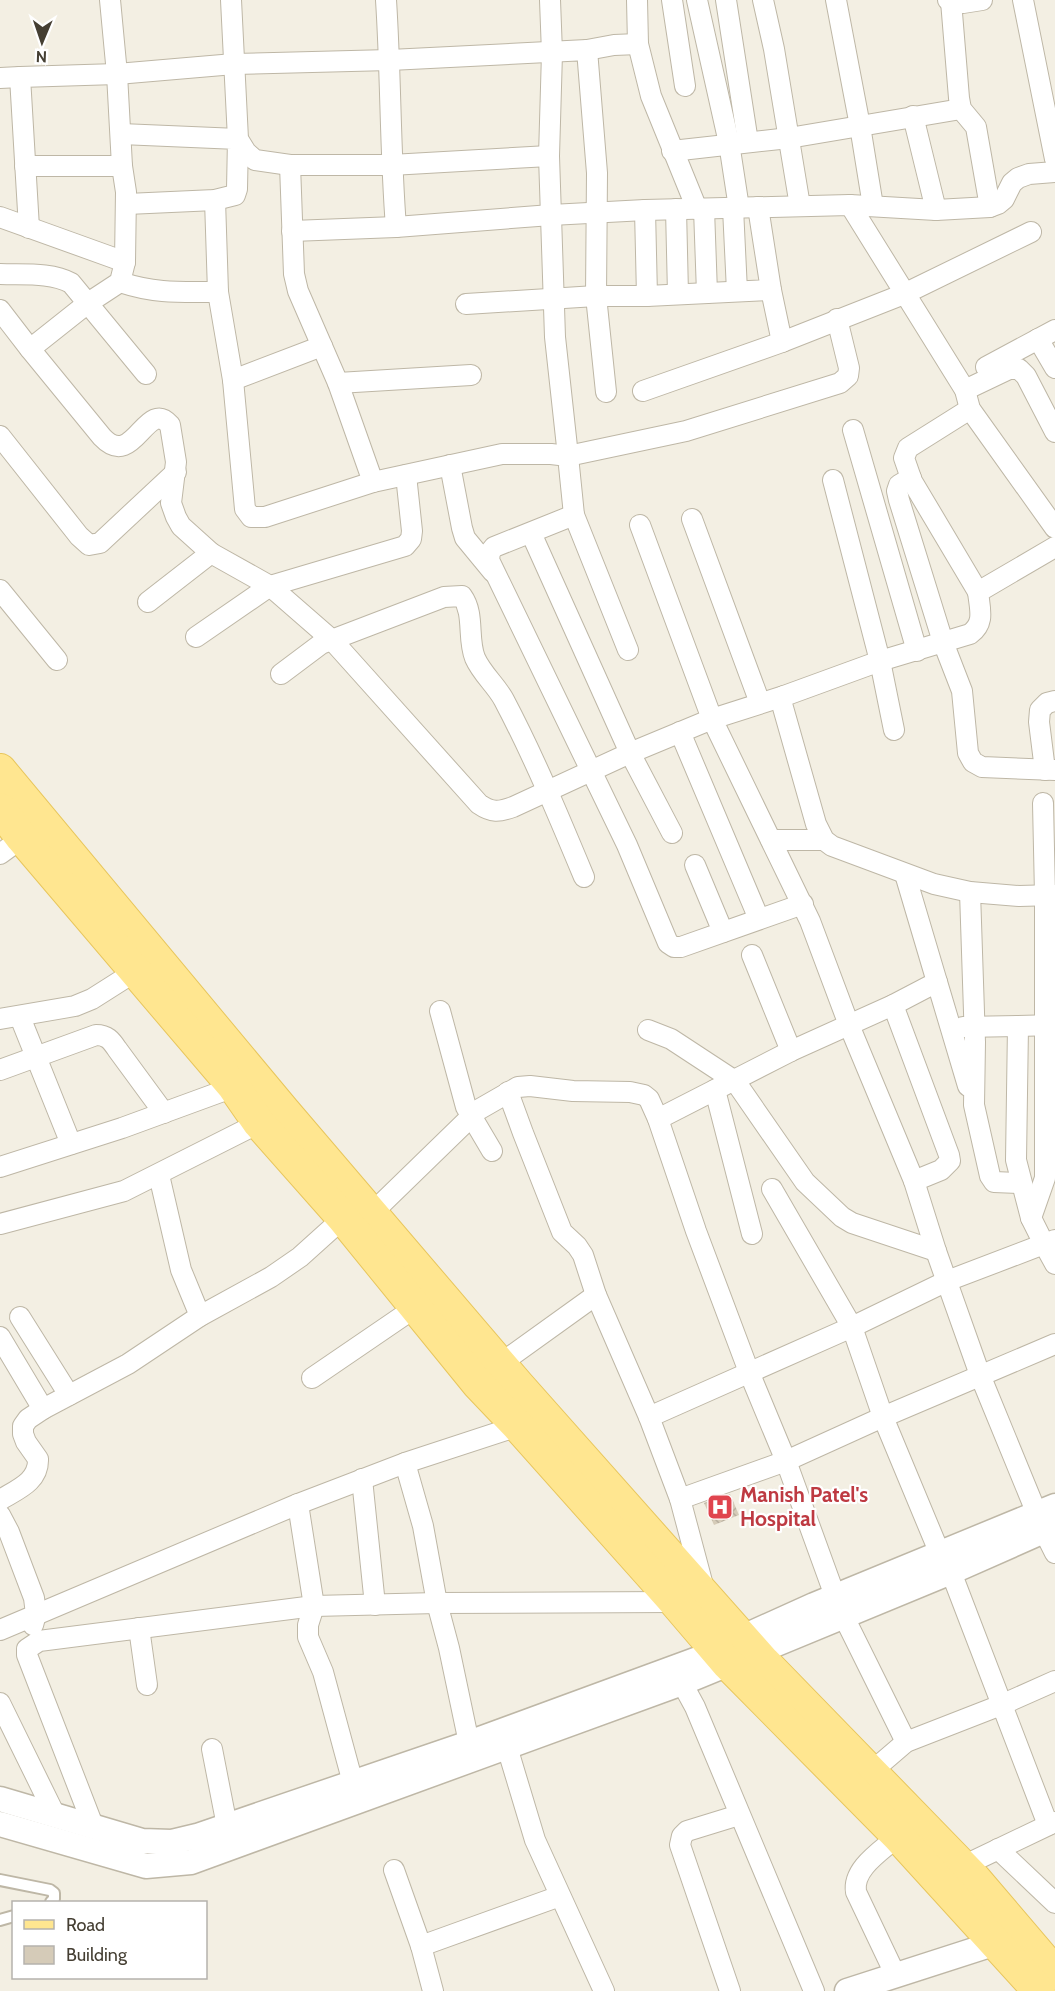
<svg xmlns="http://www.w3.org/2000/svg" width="1055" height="1991" font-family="Cabin,sans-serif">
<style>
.building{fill:url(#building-cross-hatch)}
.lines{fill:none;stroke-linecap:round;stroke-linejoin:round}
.service-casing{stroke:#beb7a6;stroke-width:14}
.minor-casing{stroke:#beb7a6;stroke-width:22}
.tertiary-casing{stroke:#beb7a6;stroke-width:27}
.primary-casing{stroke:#e8c65c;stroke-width:34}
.service{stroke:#fff;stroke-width:10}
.minor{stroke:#fff;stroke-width:20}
.tertiary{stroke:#fff;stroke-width:24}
.primary{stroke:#ffe690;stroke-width:32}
.labels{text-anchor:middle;stroke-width:4.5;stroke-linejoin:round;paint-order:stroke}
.health-label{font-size:21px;font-weight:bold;fill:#be3a42;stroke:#fff;text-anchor:start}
</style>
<defs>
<pattern id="building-cross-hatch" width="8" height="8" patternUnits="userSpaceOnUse" patternTransform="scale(1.5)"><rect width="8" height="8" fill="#d5cbb8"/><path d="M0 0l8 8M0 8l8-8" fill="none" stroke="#b8af9f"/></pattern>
</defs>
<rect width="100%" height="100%" fill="#f3efe3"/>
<polygon class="building" points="730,1494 739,1515 714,1525 704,1503"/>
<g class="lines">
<g class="service-casing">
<g id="service">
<polyline points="0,1880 50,1890 54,1893 54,1899 51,1902"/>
<polyline points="0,1920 14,1916"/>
</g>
</g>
<g class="minor-casing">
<g id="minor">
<path d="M110,0l7,74 5,92 4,26 -1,70 -5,20 -32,21 -58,46 72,88c32,34 44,-40 68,-12l6,37 -5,41 5,14 5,9 30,27 59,33 62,54 147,164c13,9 20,8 34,3l117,-54 82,-34 -72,-194"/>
<polyline points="231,0 238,139 246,152 255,160 290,165 391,165 549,156"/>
<path d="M386,0c5,76 4,152 10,227"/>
<polyline points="550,0 552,53 549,156 555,337 568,456 686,431 840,383 848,376 849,368 837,319"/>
<polyline points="637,0 638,44 651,96 697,209"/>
<polyline points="672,0 685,86"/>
<polyline points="697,0 729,143 739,208"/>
<polyline points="726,0 748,142"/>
<polyline points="763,0 774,49 800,206"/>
<polyline points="836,0 860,126 873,206"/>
<polyline points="948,0 963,3 982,0"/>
<polyline points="1023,0 1055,159"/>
<polyline points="951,1 959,98 961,109 976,127 990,207"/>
<polyline points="587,50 614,45 638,44"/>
<polyline points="0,78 20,77"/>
<polyline points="913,116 936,210"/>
<polyline points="121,134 238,139 237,189 235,195 215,200 127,204"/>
<polyline points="672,151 789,138 961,109"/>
<polyline points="290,165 294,274 298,291 338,383 373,482"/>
<polyline points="25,166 122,166"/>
<polyline points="215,200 218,292"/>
<polyline points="850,205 965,390 970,409 1055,528"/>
<polyline points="733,208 737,291"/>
<polyline points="676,209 678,294"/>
<polyline points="704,209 707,293"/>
<polyline points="645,210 647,296"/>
<polyline points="0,217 125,262"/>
<polyline points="29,228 20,77 117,74 234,64 390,60 587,50 597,173 596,296 606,392"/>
<polyline points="292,231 396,227 551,215 645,210 850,205 936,210 990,207 998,204 1004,199 1012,183 1018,178 1029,174 1055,172"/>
<path d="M0,274c23,1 51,-2 71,9l75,91"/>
<path d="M120,282c36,12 61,10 98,10l15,88 12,129 6,8h14l108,-35 129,-28h49l17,2 6,59 54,135"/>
<polyline points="466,304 596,296 647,296 771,290 758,207"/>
<polyline points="0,310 30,349"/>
<polyline points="1038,339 1055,368"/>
<polyline points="782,342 904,294 1031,232"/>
<polyline points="986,367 1055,330"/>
<polyline points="233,380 322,346"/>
<polyline points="338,383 471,375"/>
<polyline points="965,390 1009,369 1019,369 1026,376 1055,432"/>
<polyline points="643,391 782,342 771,290"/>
<polyline points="970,409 908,448 904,458 912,481 978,592"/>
<polyline points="853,430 917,651"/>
<polyline points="0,436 79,536 89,545 100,543 176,472"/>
<polyline points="450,465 462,528 465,538 493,572"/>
<polyline points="911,478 899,485 897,491 899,500 943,642 962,691 968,753 973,762 982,767 1055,770"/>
<polyline points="833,480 880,661 894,730"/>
<polyline points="574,515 494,547 490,552 489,560 627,845 668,943 674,947 681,947 803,904"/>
<polyline points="692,519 760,703"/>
<polyline points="531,533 630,753 672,833"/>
<path d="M1055,547l-77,45c2,18 7,31 -8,42l-90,27 -96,35 -2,8 34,120 8,16 8,6 102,38 36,8 49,4 36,-1"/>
<polyline points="0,590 57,660"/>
<polyline points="148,602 211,553"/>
<polyline points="196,637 270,586 405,546 411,539 412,531 406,475"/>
<path d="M281,674l40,-30 123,-47 18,-1c13,18 5,42 13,62 7,16 21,27 29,42 30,57 55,117 80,177"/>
<polyline points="784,696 712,719 810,921 849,1025 914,1181 936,1251 980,1375 1044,1531 1055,1553"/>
<polyline points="680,732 759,919"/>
<polyline points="1045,770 1039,722 1040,710 1047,703 1055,701"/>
<polyline points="771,840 824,840"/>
<polyline points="0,854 22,838"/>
<polyline points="695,865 723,932"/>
<polyline points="970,892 975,1042 974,1105 990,1176 994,1182 1021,1183"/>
<polyline points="752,955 791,1051"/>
<polyline points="937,982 968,1086"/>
<polyline points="893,1005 949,1155 950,1161 941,1170 914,1181"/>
<polyline points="440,1011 466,1107 492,1151"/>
<polyline points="20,1017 71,1144"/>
<polyline points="0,1019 75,1006 92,999 144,966"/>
<polyline points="1055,1025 1018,1026 1016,1160 1031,1218 1044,1244 1055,1240"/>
<polyline points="963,1027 1018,1026"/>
<polyline points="648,1030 671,1039 735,1081 805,1182 842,1217 852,1223 936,1251"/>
<path d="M0,1070l96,-35c11,0 15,5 21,14l47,64"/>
<polyline points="715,1090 752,1234"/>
<polyline points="508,1092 523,1133 562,1232 577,1246 583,1255 596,1295 649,1417 680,1499 704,1589"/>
<polyline points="658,1119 791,1051 893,1005 937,982 905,874"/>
<polyline points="0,1167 122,1128 234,1087"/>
<polyline points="159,1175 181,1270 200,1316"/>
<polyline points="772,1189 852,1327 883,1417 940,1554"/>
<polyline points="371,1214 478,1110 518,1087 530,1086 573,1091 630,1092 644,1095 649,1099 658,1119 696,1231 749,1372 786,1461 835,1596"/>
<polyline points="1031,1218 1045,1178 1045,895 1043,803"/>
<polyline points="0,1224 124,1191 267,1119"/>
<polyline points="20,1317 69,1395"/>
<polyline points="0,1337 43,1409"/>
<polyline points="500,1364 596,1295"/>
<polyline points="312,1378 416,1307"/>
<polyline points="649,1417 852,1327 947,1281 1044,1244 1055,1264"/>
<polyline points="405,1463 423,1526 437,1603 449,1648 469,1743"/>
<polyline points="362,1479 375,1605"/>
<polyline points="680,1499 786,1461 883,1417 1055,1344"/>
<path d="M0,1500c16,-10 39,-18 38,-41l-12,-17 -3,-8v-8l5,-7 15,-10 85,-45 72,-48 71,-39 29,-20 50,-45"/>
<polyline points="298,1504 314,1606 308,1625 308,1637 323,1672 353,1783"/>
<polyline points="0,1515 9,1532 34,1598 36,1614 33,1625"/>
<polyline points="951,1572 1048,1825"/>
<polyline points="844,1617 906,1742"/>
<polyline points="139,1628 147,1685"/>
<polyline points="0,1630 298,1504 405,1463 518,1426"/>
<polyline points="682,1683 695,1707 814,1991"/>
<polyline points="0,1703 56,1817"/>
<polyline points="507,1747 535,1840 604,1991"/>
<polyline points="212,1749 227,1826"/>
<polyline points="864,1778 906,1742 1001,1705 1055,1681"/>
<polyline points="94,1828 27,1655 27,1649 39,1641 314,1606 437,1603 675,1602"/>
<polyline points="998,1849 1055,1903"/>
<polyline points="963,1866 1055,1822"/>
<polyline points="394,1870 421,1946 433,1991"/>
<polyline points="421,1946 560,1896"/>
<path d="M895,1974l-39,-82c-4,-24 27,-42 42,-56"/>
<polyline points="730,1991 680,1845 682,1836 687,1831 739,1815"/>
</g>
</g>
<g class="tertiary-casing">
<g id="tertiary">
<polyline points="0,1799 142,1841 172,1842 197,1836 469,1743 717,1652 743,1637 814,1605 1055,1506"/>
<polyline points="0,1824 146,1866 191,1862 682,1683 951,1572 1055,1526"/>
<polyline points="847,1991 996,1943"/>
</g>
</g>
<g class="primary-casing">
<g id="primary">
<polyline points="0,770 283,1110 518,1385 764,1662 975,1879 1055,1973"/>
<polyline points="0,809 22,838 234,1087 259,1123 343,1218 478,1384 518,1426 675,1602 728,1664 898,1836 1039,1991"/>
</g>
</g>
<use href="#service" class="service"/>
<use href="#minor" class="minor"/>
<use href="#tertiary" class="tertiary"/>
<use href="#primary" class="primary"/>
</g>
<defs>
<g id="hospital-square" transform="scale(1.35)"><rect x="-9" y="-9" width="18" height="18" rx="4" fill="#e0444e" stroke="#fff"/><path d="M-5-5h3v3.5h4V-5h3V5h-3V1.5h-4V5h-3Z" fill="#fff"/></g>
</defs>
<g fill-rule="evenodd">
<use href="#hospital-square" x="720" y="1507"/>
</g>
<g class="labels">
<g class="health-label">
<text x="740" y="1502">Manish Patel's<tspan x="740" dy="24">Hospital</tspan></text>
</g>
</g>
<rect x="12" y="1901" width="195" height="78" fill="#ffffff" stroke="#b5b2ad" stroke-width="1.5"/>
<rect x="24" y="1920" width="30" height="9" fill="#ffe690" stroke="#b5b2ad" stroke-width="1.5"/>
<text x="66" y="1931" font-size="18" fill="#453f33">Road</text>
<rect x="24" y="1946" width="30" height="18" fill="#d5cbb8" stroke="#b5b2ad" stroke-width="1.5"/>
<text x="66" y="1961" font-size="18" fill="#453f33">Building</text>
<g transform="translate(42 42) rotate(182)" stroke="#ffffff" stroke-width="4.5" paint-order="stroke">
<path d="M0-4.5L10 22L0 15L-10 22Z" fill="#453f33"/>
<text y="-9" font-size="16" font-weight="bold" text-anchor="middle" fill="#453f33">N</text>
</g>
</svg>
